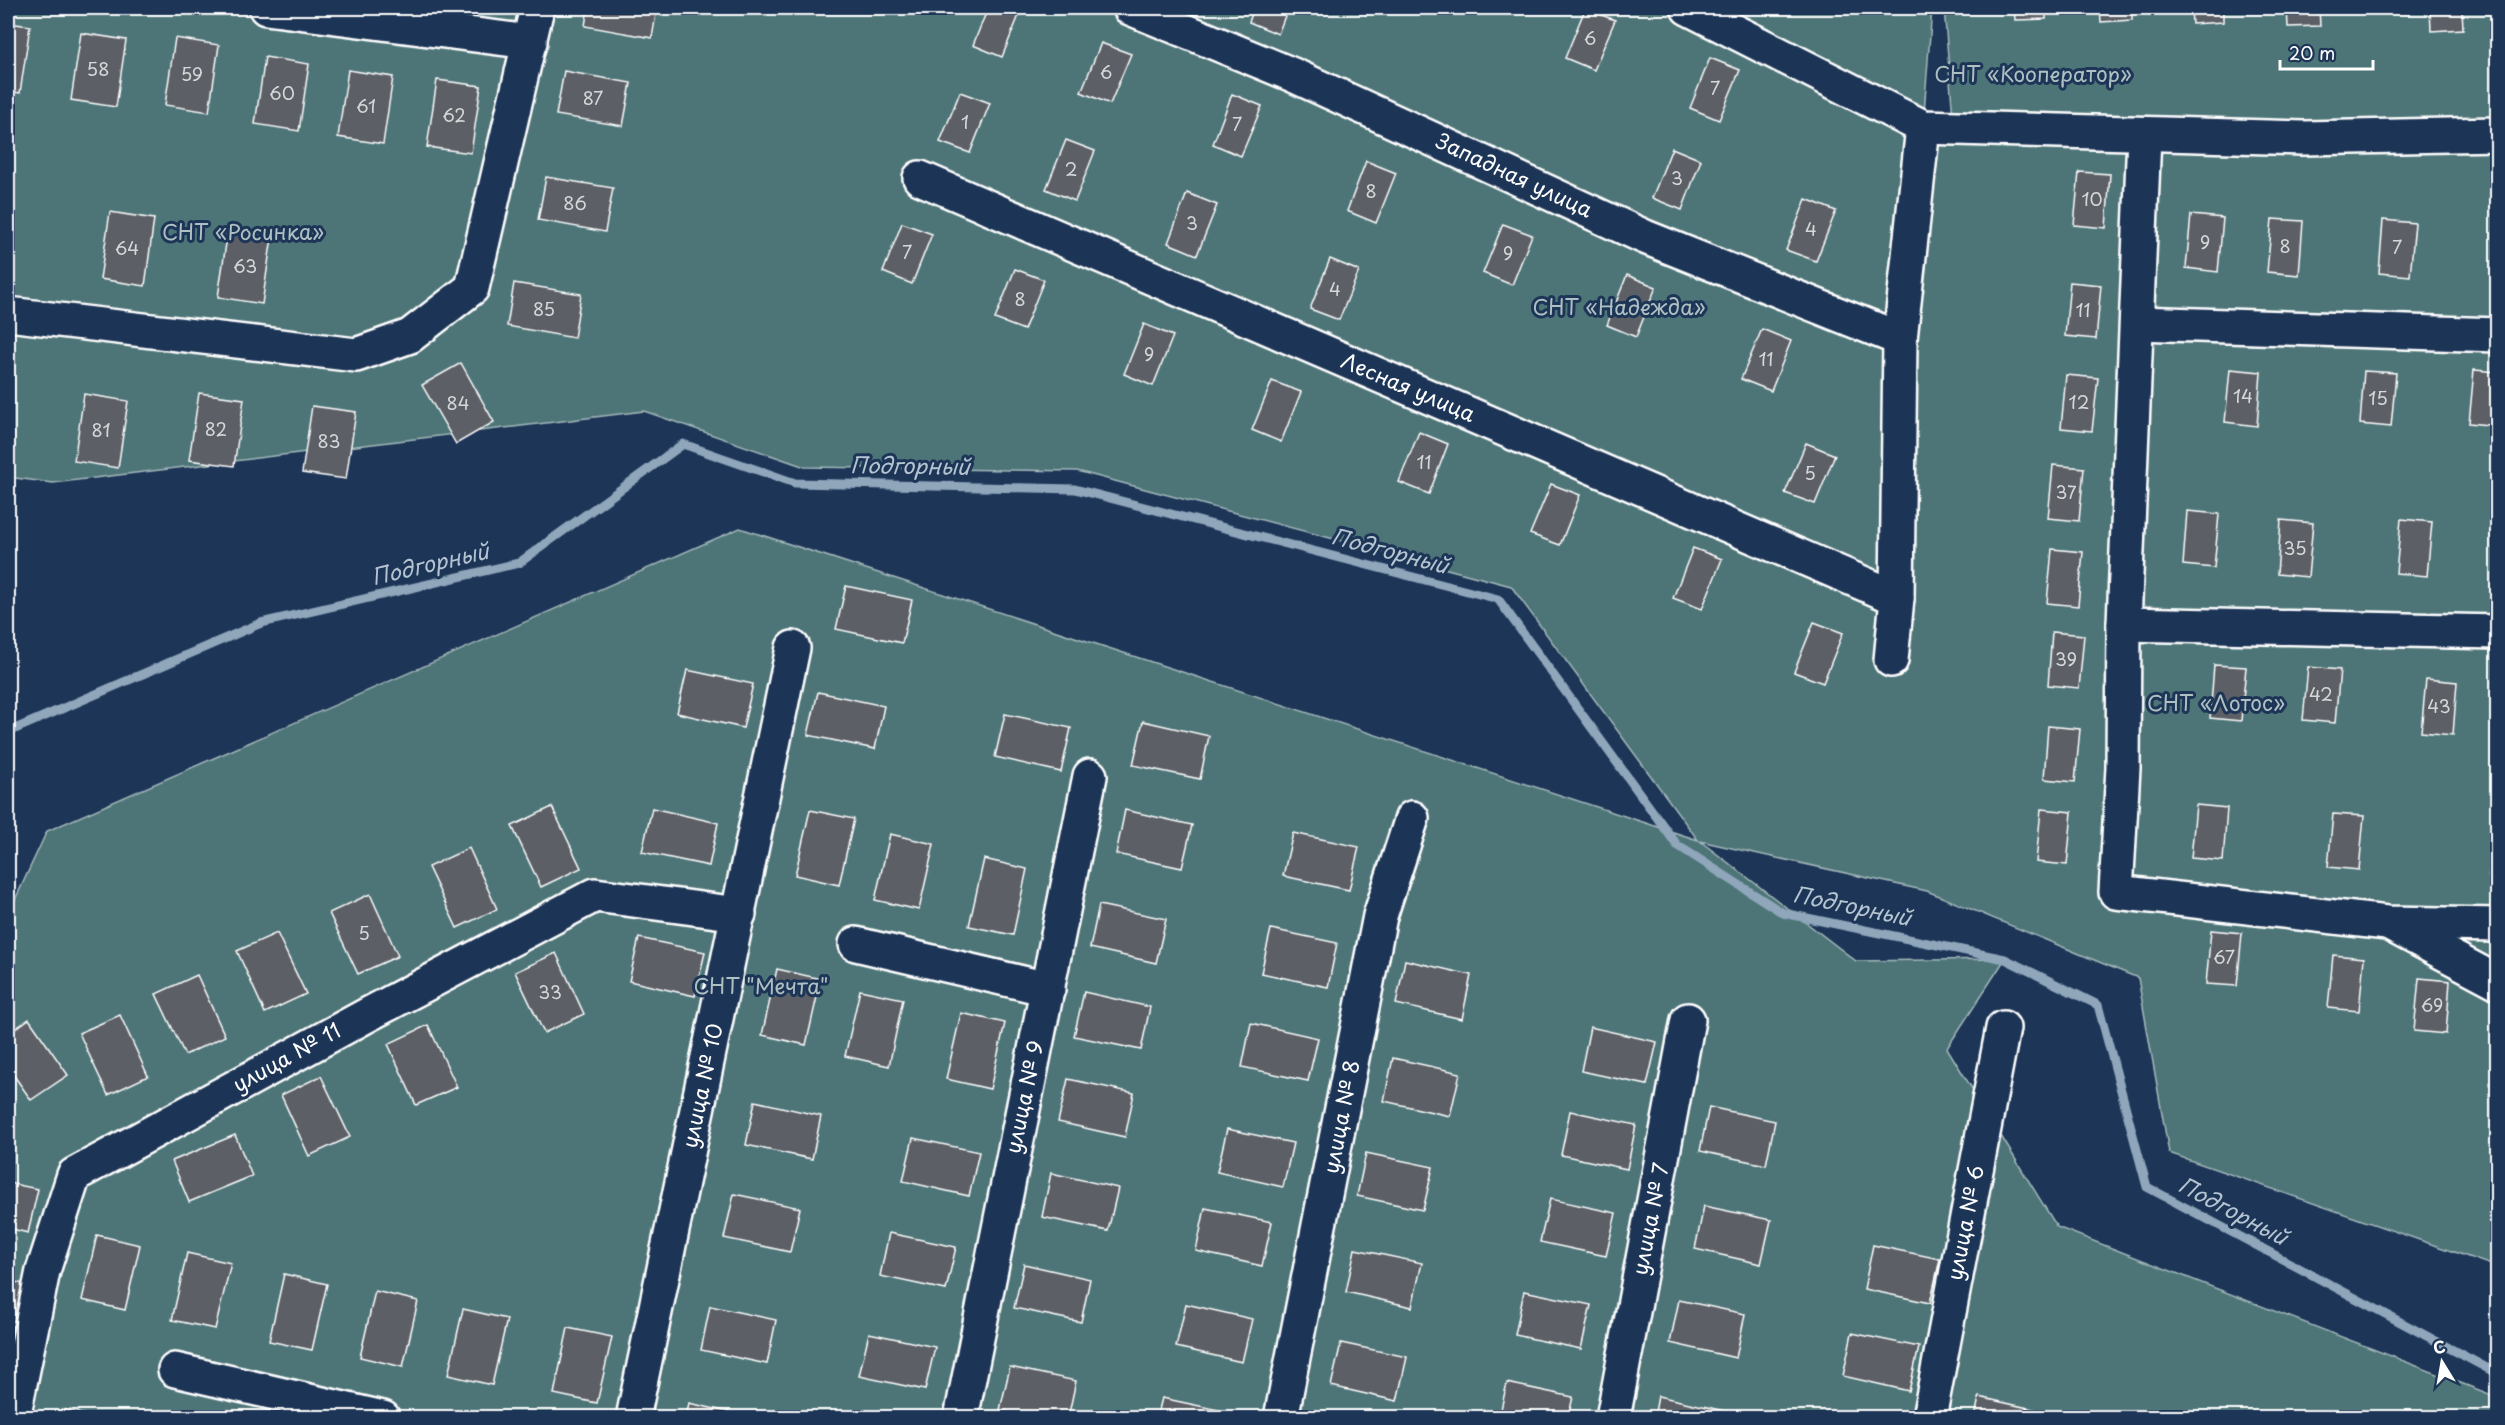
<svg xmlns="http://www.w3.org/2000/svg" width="2505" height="1425" font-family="'Playpen Sans',sans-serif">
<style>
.green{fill:#4d7478;stroke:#a6babc;stroke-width:1.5}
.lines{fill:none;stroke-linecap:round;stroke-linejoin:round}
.stream{stroke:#8fa6bb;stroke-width:9}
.building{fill:#5c6066;stroke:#fff;stroke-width:1.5}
.minor-casing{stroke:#fff;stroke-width:38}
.minor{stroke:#1d3557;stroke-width:33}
.labels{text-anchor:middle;stroke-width:6;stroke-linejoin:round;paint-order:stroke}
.number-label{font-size:18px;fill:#d6d7d9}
.park-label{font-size:21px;fill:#afc0c2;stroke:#1d3557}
.street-label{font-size:21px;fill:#fff;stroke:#1d3557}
.water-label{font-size:22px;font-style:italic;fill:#b5c4d1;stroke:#1d3557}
</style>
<rect width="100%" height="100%" fill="#1d3557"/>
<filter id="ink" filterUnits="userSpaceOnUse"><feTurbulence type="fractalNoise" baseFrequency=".0167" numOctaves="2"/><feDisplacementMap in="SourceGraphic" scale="12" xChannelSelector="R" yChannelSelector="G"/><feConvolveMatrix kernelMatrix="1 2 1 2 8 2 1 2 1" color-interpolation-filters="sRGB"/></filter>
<g filter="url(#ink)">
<polygon class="green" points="8,8 1932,8 1923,126 1955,142 1944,8 2497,8 2497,1267 2169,1153 2138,978 1927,891 1700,841 1856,961 2005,959 1947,1048 2057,1227 2497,1397 2497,1417 8,1417 8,915 47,831 740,528 1698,840 1511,586 1077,471 805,467 644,411 53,483 8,477"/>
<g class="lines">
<polyline class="stream" points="8,732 261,623 519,563 683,444 795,483 1075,489 1498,599 1677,845 1783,913 2005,959 2098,1005 2147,1187 2498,1374"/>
</g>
<g class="building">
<polygon points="588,8 657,8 652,38 585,26"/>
<polygon points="988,8 1022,8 1002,57 973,45"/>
<polygon points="1254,8 1288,8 1278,34 1249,22"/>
<polygon points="2014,8 2046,8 2046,19 2015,20"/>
<polygon points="2100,8 2132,8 2132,20 2101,22"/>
<polygon points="2191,8 2223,8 2223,22 2192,24"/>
<polygon points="2287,8 2319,8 2320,26 2288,27"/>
<polygon points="2430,8 2462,8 2463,29 2431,31"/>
<polygon points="1585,9 1615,20 1594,70 1565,58"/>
<polygon points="8,23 30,26 20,93 8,91"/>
<polygon points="81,33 126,40 116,107 71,100"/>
<polygon points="175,38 219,45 209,112 165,105"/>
<polygon points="1101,43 1131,54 1110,104 1081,92"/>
<polygon points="265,57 309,64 299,131 255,124"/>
<polygon points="1710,58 1740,70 1719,120 1690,108"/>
<polygon points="348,70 393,77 383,144 338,137"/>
<polygon points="564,71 631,83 623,126 556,115"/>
<polygon points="437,80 481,86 471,153 427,147"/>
<polygon points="960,92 990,103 970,153 940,142"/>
<polygon points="1232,94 1262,106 1241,156 1213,144"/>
<polygon points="1066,140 1095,151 1075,201 1046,189"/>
<polygon points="1672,148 1701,160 1682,210 1652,198"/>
<polygon points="1366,161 1396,173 1376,223 1347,211"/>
<polygon points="2079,172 2110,174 2106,228 2074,225"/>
<polygon points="546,177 613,188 605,232 538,220"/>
<polygon points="1187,193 1217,205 1197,255 1168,243"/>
<polygon points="1806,199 1836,211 1816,261 1786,250"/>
<polygon points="110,212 154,219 145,286 100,279"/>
<polygon points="2191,215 2223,218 2218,272 2186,268"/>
<polygon points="2272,219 2303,221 2299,275 2267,272"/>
<polygon points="2383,220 2415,223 2410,276 2379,273"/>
<polygon points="902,223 932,234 912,284 883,272"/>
<polygon points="1503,224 1532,235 1512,285 1483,273"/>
<polygon points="228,230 272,237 262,304 218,297"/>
<polygon points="1330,259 1359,271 1339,320 1310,309"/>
<polygon points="1015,269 1044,280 1024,330 995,319"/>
<polygon points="1627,275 1656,287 1636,337 1607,325"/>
<polygon points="2070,282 2101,285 2096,339 2065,336"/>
<polygon points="514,283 581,294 574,338 507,326"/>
<polygon points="1144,324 1173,336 1153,386 1124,374"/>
<polygon points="1762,329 1791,341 1771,391 1741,379"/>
<polygon points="461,363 494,422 456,444 422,385"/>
<polygon points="2230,369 2261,372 2257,426 2225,422"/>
<polygon points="2474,370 2498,372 2498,426 2469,423"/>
<polygon points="2364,371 2396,373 2391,427 2360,424"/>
<polygon points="2066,375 2098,378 2092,431 2061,428"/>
<polygon points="1272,381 1301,392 1281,442 1252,430"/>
<polygon points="199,393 244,399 234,466 189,460"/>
<polygon points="84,394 128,401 118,468 74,461"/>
<polygon points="312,406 356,412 346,479 302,473"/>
<polygon points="1419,432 1448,444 1429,494 1399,482"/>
<polygon points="1806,443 1835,455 1815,504 1785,493"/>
<polygon points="2053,465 2084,468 2079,521 2048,518"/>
<polygon points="1551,484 1580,495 1560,545 1530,534"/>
<polygon points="2187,511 2219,514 2214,568 2183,565"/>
<polygon points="2401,519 2432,522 2427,576 2396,573"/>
<polygon points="2281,520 2313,523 2308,577 2277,574"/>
<polygon points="1693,548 1722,559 1702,609 1673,598"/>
<polygon points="2052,549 2083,552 2078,606 2047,603"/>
<polygon points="846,586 912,600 902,643 836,629"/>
<polygon points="1814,622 1843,633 1823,683 1794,672"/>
<polygon points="2052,632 2084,635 2079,688 2048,685"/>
<polygon points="2214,665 2246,667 2241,721 2210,718"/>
<polygon points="2308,667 2340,670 2335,723 2303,720"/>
<polygon points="687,670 753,684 743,728 677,713"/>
<polygon points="2426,679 2457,682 2453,735 2421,732"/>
<polygon points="818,692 884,706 875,749 808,735"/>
<polygon points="1005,714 1071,728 1061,772 995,757"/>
<polygon points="1143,721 1209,736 1200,779 1133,765"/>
<polygon points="2048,726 2080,729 2075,782 2044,779"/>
<polygon points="2196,805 2227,808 2223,861 2191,858"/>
<polygon points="552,807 581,868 541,887 512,826"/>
<polygon points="652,808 718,823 709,866 642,852"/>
<polygon points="2041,809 2072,812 2067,865 2036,862"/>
<polygon points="810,810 854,819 839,885 795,875"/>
<polygon points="1125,810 1192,825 1182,868 1116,854"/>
<polygon points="2333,814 2364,816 2359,870 2328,867"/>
<polygon points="2494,823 2498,824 2498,877 2489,877"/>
<polygon points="1293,833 1359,847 1349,890 1283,876"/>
<polygon points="890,834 934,844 919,910 875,900"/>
<polygon points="469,848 497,909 457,928 428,867"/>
<polygon points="984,859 1027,869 1013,935 969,926"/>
<polygon points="370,894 398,956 358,974 329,913"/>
<polygon points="1099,905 1166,919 1156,963 1090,948"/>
<polygon points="1271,929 1337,943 1328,987 1261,973"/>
<polygon points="2211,930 2242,933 2237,986 2206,984"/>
<polygon points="277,933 306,994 265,1013 237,951"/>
<polygon points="639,938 705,952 695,996 629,981"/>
<polygon points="556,953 584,1014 544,1033 515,972"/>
<polygon points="2333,955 2364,958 2359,1011 2328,1008"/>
<polygon points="1405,960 1471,975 1462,1019 1396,1004"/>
<polygon points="777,969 821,979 806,1045 762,1035"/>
<polygon points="197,975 225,1036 185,1055 156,994"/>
<polygon points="2419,978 2450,981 2446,1034 2414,1031"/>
<polygon points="860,990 903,999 889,1066 845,1056"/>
<polygon points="1084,992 1150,1007 1141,1050 1074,1036"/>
<polygon points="961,1013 1005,1023 990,1089 946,1079"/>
<polygon points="120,1015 148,1076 108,1095 79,1033"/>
<polygon points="29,1019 68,1075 31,1100 8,1067 8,1034"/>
<polygon points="1251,1023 1318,1038 1308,1081 1242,1067"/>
<polygon points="428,1025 457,1087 416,1105 388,1044"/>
<polygon points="1590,1027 1657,1042 1647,1085 1581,1071"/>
<polygon points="2498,1029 2498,1078 2493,1078"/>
<polygon points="1393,1058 1460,1073 1450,1116 1384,1101"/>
<polygon points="321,1076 350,1137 309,1156 281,1095"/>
<polygon points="1068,1079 1134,1093 1125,1137 1058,1122"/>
<polygon points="755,1101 821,1116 812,1159 746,1145"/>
<polygon points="1709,1107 1775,1121 1766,1165 1700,1151"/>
<polygon points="1570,1111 1636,1125 1627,1169 1561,1155"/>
<polygon points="8,1114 15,1119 8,1129"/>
<polygon points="1227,1129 1293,1143 1283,1187 1217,1172"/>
<polygon points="235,1135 252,1176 189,1202 172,1161"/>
<polygon points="913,1138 979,1152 969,1196 903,1181"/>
<polygon points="1366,1153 1433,1167 1423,1210 1357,1196"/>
<polygon points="1051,1173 1118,1188 1108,1231 1042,1217"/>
<polygon points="8,1183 38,1189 28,1233 8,1228"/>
<polygon points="734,1194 800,1208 790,1252 724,1238"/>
<polygon points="1550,1199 1616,1213 1606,1256 1540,1242"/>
<polygon points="1704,1206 1771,1220 1761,1264 1695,1249"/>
<polygon points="1205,1208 1272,1222 1262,1266 1196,1251"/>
<polygon points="889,1233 956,1247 946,1290 880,1276"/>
<polygon points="97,1235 140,1245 125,1310 82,1300"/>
<polygon points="1873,1245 1940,1259 1930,1303 1864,1289"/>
<polygon points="1355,1249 1422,1263 1412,1307 1346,1292"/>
<polygon points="187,1253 231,1263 215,1329 172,1320"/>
<polygon points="1024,1264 1090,1279 1081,1322 1014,1308"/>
<polygon points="284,1274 327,1284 312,1350 269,1341"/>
<polygon points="8,1280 23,1284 13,1327 8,1326"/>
<polygon points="375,1291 418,1301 403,1367 360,1357"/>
<polygon points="1524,1291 1591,1305 1581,1349 1515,1335"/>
<polygon points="1679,1300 1745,1314 1736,1358 1670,1343"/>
<polygon points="1186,1304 1252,1319 1242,1362 1176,1347"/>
<polygon points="710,1306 776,1320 767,1364 701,1350"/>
<polygon points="463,1309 507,1319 492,1385 448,1375"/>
<polygon points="568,1328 612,1337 597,1403 554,1394"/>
<polygon points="869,1333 935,1347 925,1390 859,1376"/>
<polygon points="1852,1333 1919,1347 1909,1391 1843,1376"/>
<polygon points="1341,1343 1407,1357 1397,1401 1331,1386"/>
<polygon points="1010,1367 1076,1381 1068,1418 1033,1418 1000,1410"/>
<polygon points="1507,1383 1573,1397 1568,1418 1499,1418"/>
<polygon points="1658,1396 1725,1411 1723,1418 1654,1418"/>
<polygon points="1979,1397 2046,1412 2044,1418 1975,1418"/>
<polygon points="1162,1398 1228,1412 1227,1418 1157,1418"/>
<polygon points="689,1403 754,1418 686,1418"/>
<polygon points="64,1410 100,1418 63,1418"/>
</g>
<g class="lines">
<g class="minor-casing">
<g id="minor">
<polyline points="266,8 530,42"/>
<polyline points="1130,8 1293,75 1645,237 1900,339"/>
<polyline points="1688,8 1923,127 2303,138 2498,134"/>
<polyline points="2144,135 2124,624 2123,768 2116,892 2387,923 2498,925"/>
<polyline points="920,178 1897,598"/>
<polyline points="8,314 356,355 410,336 472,288 537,8"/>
<polyline points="2137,323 2498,335"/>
<polyline points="2124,624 2498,632"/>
<polyline points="1891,660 1897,598 1900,339 1923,127"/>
<polyline points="2393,926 2498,982"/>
<polyline points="856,944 1048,989"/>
<polyline points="175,1370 383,1418"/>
<polyline points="13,1418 43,1271 74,1175 369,1014 595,895 739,914"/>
<polyline points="633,1418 793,648"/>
<polyline points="961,1418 1090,776"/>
<polyline points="1281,1418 1380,916 1412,818"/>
<polyline points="1613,1418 1688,1020"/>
<polyline points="1929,1418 2003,1028"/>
</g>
</g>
<use href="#minor" class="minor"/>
</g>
</g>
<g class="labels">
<g class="number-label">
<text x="1590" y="45">6</text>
<text x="98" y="76">58</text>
<text x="1106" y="79">6</text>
<text x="192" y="81">59</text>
<text x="1715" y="95">7</text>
<text x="282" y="100">60</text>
<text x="593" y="105">87</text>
<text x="366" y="113">61</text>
<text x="454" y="122">62</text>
<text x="965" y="129">1</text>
<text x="1237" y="131">7</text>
<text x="1071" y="176">2</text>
<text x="1677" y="185">3</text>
<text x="1371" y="198">8</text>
<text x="2092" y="206">10</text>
<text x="575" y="210">86</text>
<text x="1192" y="230">3</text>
<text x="1811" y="236">4</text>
<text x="2205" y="249">9</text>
<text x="2285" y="253">8</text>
<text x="2397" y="254">7</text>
<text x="127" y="255">64</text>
<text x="907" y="259">7</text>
<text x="1508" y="260">9</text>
<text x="245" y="273">63</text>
<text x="1335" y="296">4</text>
<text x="1020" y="306">8</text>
<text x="544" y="316">85</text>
<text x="2083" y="317">11</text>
<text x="1149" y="361">9</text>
<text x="1766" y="366">11</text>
<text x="2243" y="403">14</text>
<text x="2378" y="405">15</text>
<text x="2079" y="409">12</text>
<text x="458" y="410">84</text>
<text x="216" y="436">82</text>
<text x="101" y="437">81</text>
<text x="329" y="448">83</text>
<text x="1424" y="469">11</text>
<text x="1810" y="480">5</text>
<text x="2066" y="499">37</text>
<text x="2295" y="555">35</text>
<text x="2066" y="666">39</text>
<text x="2321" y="701">42</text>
<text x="2439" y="713">43</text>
<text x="364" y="940">5</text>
<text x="2224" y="964">67</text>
<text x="550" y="999">33</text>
<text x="2432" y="1012">69</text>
</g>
<g class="park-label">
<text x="2033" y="82">СНТ «Кооператор»</text>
<text x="243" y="240">СНТ «Росинка»</text>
<text x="1619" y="315">СНТ «Надежда»</text>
<text x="2216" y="711">СНТ «Лотос»</text>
<text x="761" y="994">СНТ "Мечта"</text>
</g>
<g class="street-label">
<text transform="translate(1514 176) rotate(25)" y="7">Западная улица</text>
<text transform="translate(1408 388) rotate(23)" y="7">Лесная улица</text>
<text transform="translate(287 1058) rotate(-29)" y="7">улица № 11</text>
<text transform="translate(703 1086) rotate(-78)" y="7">улица № 10</text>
<text transform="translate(1025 1097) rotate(-78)" y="7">улица № 9</text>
<text transform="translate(1342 1117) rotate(-79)" y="7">улица № 8</text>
<text transform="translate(1651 1219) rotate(-79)" y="7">улица № 7</text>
<text transform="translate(1966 1223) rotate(-79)" y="7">улица № 6</text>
</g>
<g class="water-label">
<text transform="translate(910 466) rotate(1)" y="8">Подгорный</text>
<text transform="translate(1390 551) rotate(15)" y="8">Подгорный</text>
<text transform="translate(430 564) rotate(-13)" y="8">Подгорный</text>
<text transform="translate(1852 906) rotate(12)" y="8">Подгорный</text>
<text transform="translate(2233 1211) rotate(28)" y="8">Подгорный</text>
</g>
</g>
<rect width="2505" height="1425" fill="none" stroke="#1d3557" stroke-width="30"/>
<rect x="15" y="15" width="2475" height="1395" fill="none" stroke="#fff" stroke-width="2" filter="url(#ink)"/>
<g transform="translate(2442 1362) rotate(349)" stroke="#1d3557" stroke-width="4.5" paint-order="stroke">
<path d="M0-4.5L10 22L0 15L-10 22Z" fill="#ffffff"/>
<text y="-9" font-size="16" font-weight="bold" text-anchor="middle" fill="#ffffff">С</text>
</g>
<path d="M2280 60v9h93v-9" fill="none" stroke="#ffffff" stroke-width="3"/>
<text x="2289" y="60" font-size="18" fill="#ffffff" stroke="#1d3557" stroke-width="4.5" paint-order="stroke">20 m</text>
</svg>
